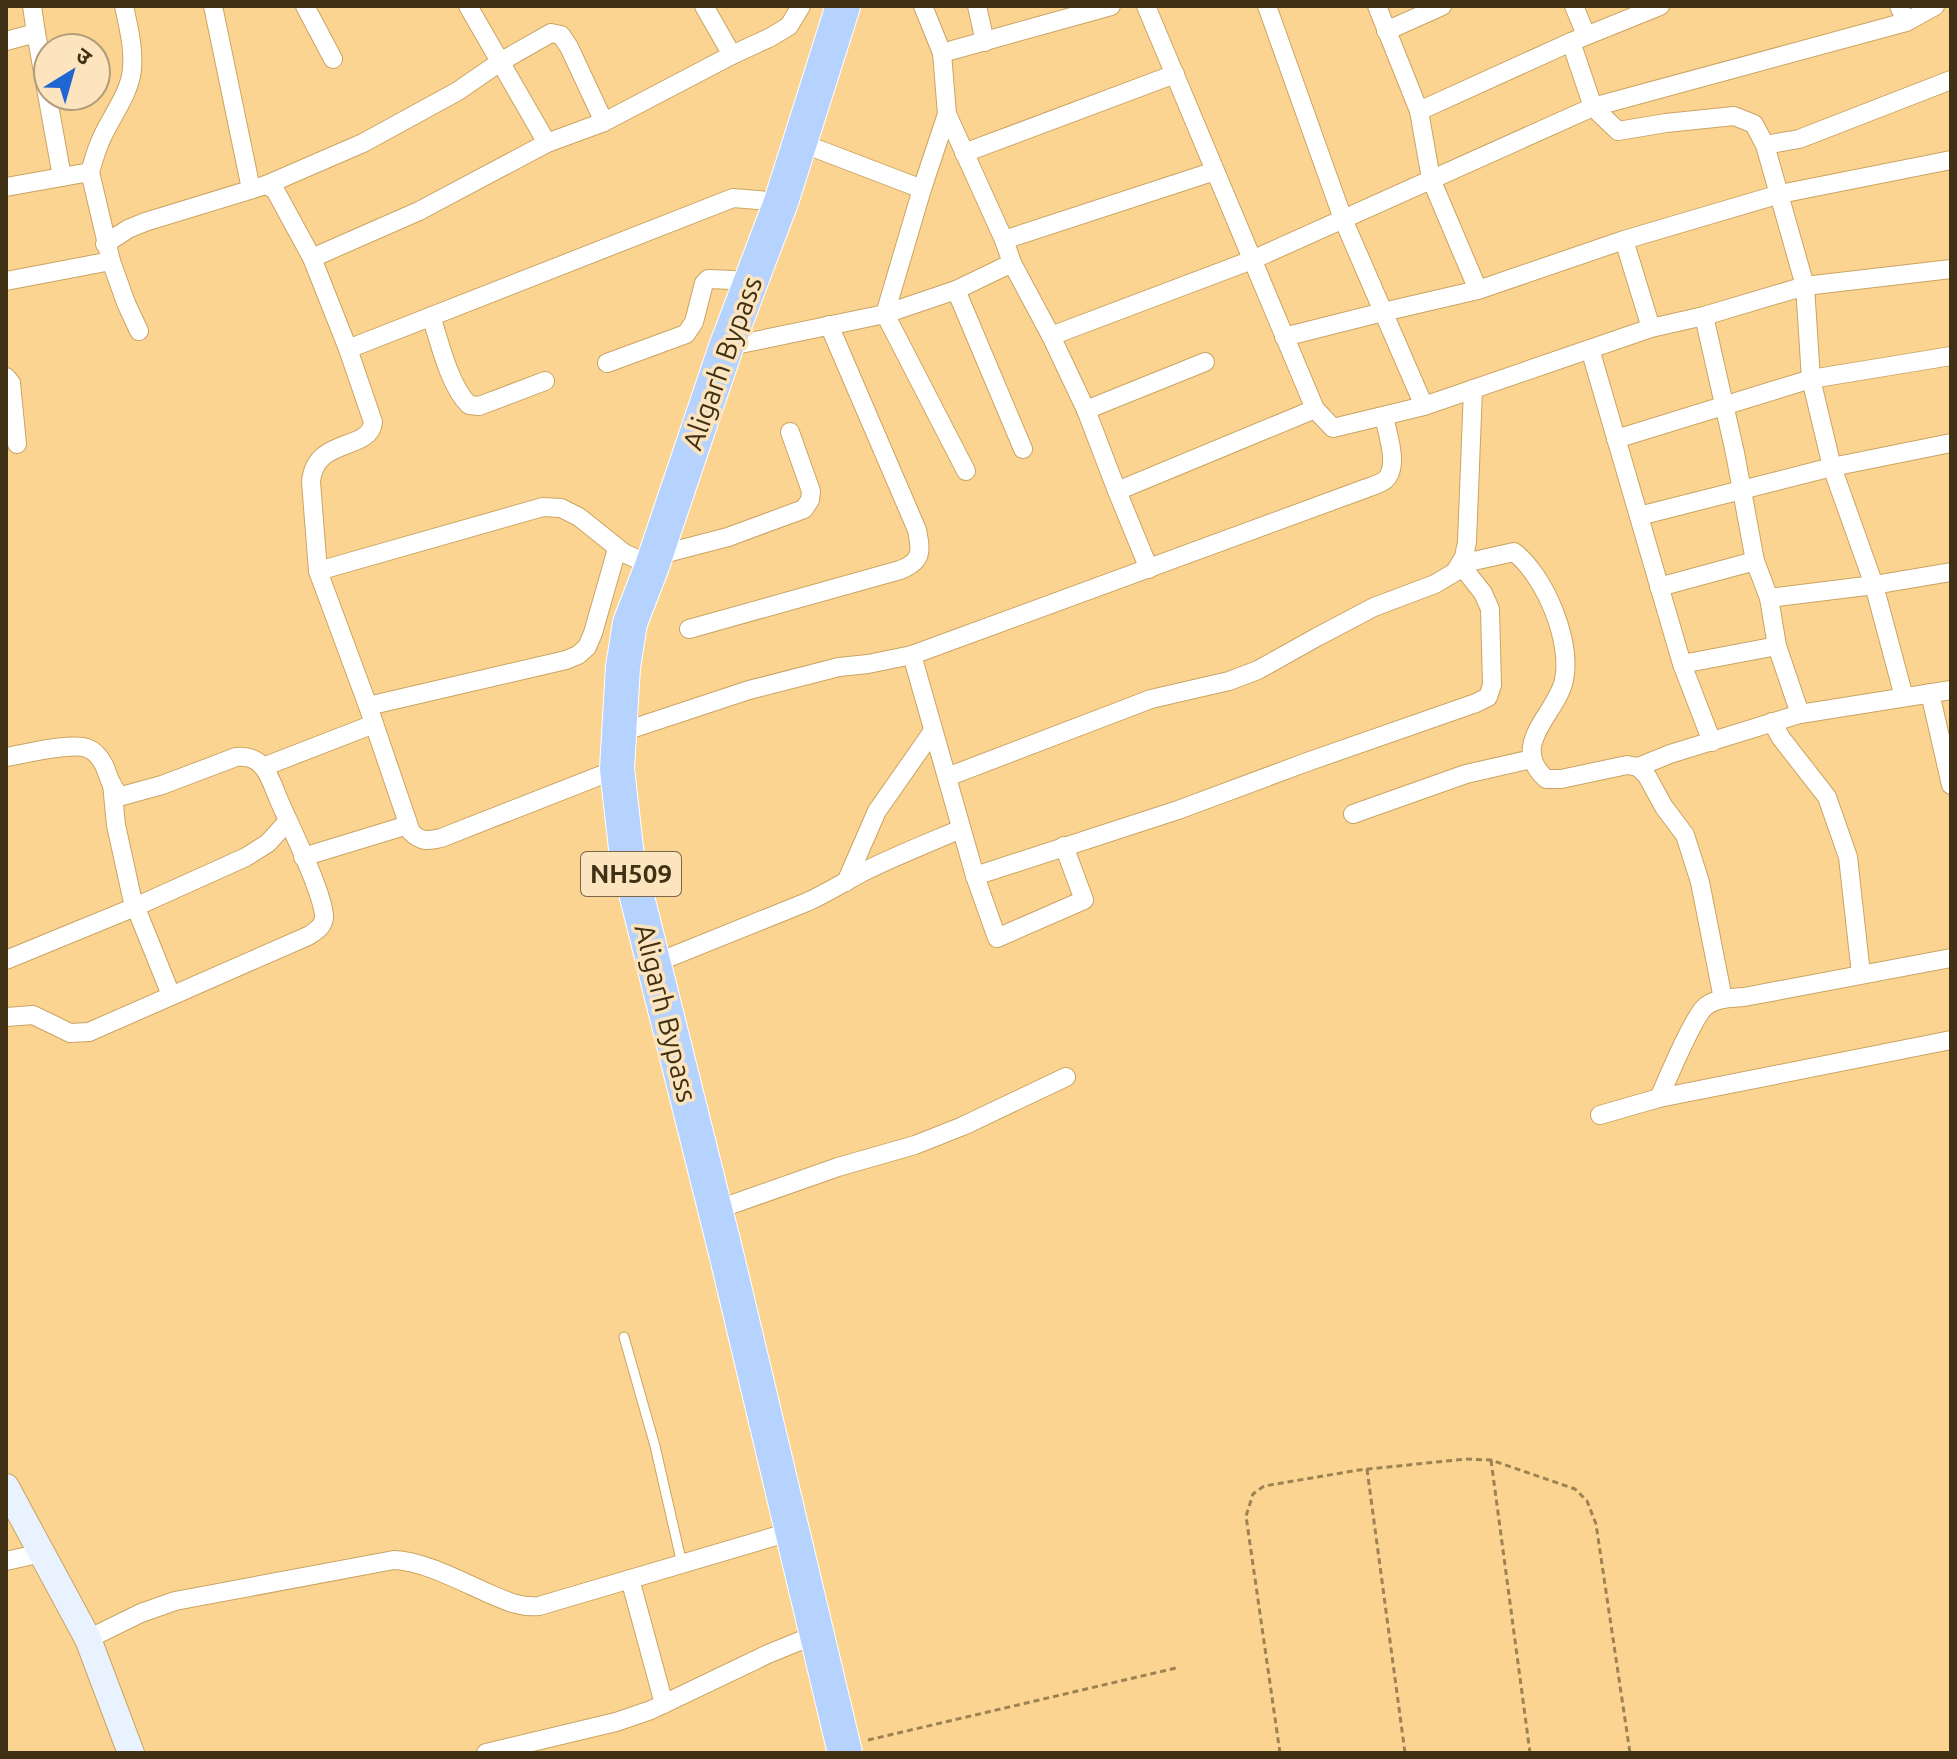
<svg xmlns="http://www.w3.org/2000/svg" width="1957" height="1759" font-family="Ubuntu,'Noto Sans Devanagari',sans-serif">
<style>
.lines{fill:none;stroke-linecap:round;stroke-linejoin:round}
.lane-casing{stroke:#caa463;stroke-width:11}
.street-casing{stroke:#caa463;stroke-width:20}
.secondary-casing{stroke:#caa463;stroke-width:28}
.highway-casing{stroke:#fff;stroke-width:36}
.path{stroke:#9d8253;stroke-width:3;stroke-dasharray:6 4;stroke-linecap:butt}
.lane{stroke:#fff;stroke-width:9}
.street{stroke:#fff;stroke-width:18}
.secondary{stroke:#e9f2ff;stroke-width:26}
.highway{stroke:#b6d2ff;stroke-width:34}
.labels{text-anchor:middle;stroke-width:7;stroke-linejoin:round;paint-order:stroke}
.shield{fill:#fce4be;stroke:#786748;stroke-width:2}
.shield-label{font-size:26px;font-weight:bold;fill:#403115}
.street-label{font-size:28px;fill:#403115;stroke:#fce4be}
</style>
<rect width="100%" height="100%" fill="#fcd492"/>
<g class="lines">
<g class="lane-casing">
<polyline id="lane" points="624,1337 655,1446 682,1564"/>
</g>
<g class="street-casing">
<g id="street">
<polyline points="213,6 251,189"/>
<polyline points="305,6 333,59"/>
<polyline points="468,6 547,143"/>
<polyline points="704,6 732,55"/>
<polyline points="923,6 942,53 947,114 1004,240 1012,263 1051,336 1086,410 1117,491 1315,409"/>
<polyline points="977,6 985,42"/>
<polyline points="1146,6 1315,409 1333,428 1424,406 1651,328 1704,316 1805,286 1951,269"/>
<polyline points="1267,6 1343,219 1424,406"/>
<polyline points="1377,6 1419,111 1571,42 1660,6"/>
<polyline points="1574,6 1586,35"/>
<polyline points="1906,22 1935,6"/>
<polyline points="1386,31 1442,6"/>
<polyline points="36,33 62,177"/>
<polyline points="6,41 36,33 32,6"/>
<polyline points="1571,42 1593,107 1906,22 1899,6"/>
<polyline points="942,53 1111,6"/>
<polyline points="1419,111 1431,179 1478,290 1624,240 1780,194 1951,160"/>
<polyline points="947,114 922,189 885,314 966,471"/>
<polyline points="799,142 922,189"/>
<polyline points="1765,145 1799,139 1951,80"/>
<polyline points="964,153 1175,74"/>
<path d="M90,172c3,-10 6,-21 10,-30 9,-23 31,-49 32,-74 2,-20 -4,-43 -8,-62"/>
<polyline points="266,185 363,143 458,91 500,62 551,33 561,35 569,47 604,122"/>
<polyline points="6,187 90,172 111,261 126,303 139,331"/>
<polyline points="1004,240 1215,171"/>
<polyline points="1624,240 1651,328"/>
<path d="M105,244l23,-15 17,-7 121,-37 9,5 37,68 36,91 25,73c-3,30 -58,14 -62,60l7,89 50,135 43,126c10,10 17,9 30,6l176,-69"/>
<polyline points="312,258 419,211 547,143 604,122 732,55 771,37 789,26 801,6"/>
<polyline points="6,281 111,261"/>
<polyline points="956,290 1023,449"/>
<path d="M431,316c9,27 18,69 38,89l10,1 66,-25"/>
<polyline points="1704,316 1735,453 1755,561 1769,598 1777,646 1800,714 1951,690"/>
<polyline points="1051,336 1252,260 1593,107 1618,131 1666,123 1734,116 1754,124 1765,145 1805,286 1811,379 1832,467 1874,585 1904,697"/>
<polyline points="1284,337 1383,312 1478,290"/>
<polyline points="726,347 885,314 956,290 1012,263"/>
<polyline points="348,349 733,198 781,202"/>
<polyline points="1590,349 1682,664 1712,742"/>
<polyline points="607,363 686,334 694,322 704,283 708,279 733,280 749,285"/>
<polyline points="6,377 11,383 17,444"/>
<polyline points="1086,410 1205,362"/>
<polyline points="1616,439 1811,379 1951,356"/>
<polyline points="1117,491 1149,569"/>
<polyline points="1639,516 1832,467 1951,443"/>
<polyline points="655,556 728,537 804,509 810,500 811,491 790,432"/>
<polyline points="318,571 543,507 561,508 579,517 624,553 652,566"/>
<polyline points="1659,587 1755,561"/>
<polyline points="1769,598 1874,585 1951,572"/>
<path d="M689,629l211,-59c23,-9 21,-19 17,-40l-88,-205"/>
<polyline points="912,655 975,876 997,938 1084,900 1064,846"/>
<polyline points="1682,664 1777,646"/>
<polyline points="1930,693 1951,785"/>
<polyline points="368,706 566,660 578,655 587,647 593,633 617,549"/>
<polyline points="1772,722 1781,738 1827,797 1848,857 1861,974"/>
<path d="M619,733l130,-43 90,-23 29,-3 44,-9 455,-167c5,-2 13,-4 18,-8 15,-13 2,-47 -1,-64"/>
<path d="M6,757c19,-3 65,-15 81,-9 8,3 13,9 17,17 5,11 7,25 18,31l40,-11 74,-28c11,-1 20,1 28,11 8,11 12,27 18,39 10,23 43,90 42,111 -1,9 -9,14 -16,18l-219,96 -19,1 -37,-18 -27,2"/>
<polyline points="263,767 374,724"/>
<polyline points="1638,767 1670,754 1800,714"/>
<polyline points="947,777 1151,699 1229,681 1258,670 1317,637 1374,607 1435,584 1455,572 1464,557 1467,542 1473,389"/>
<polyline points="112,784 116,825 132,898 171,995"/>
<polyline points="1353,814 1466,774 1532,759"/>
<polyline points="303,857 408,825"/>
<path d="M975,876l203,-66 129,-48 169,-59 12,-6 4,-12 -2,-76 -7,-16 -23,-29 54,-12c31,24 58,89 50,128 -7,34 -56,64 -18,99h15l66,-14 11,2 9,9 17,31 21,28 15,47 23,117"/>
<polyline points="846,882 877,811 933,731"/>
<polyline points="6,960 135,907 246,857 268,843 288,821"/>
<path d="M653,964l154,-62c20,-9 37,-20 56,-30 32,-16 65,-29 98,-43"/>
<path d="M1659,1098c8,-18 35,-83 47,-92 11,-8 25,-8 38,-9l207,-39"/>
<polyline points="1600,1115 1659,1098 1951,1040"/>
<polyline points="716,1210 838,1167 915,1145 963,1126 1066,1077"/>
<polyline points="6,1561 42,1553"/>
<polyline points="630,1579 664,1704"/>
<path d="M88,1639l53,-26 34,-12 219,-41c30,1 68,22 96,34 16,7 31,14 49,12l254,-75"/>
<polyline points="486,1753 616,1722 651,1710 768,1654 817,1634"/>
</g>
</g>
<g class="secondary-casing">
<polyline id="secondary" points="6,1487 88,1639 131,1753"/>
</g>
<g class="highway-casing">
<polyline id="highway" points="843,6 781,202 726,347 652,566 630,623 623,667 617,769 627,857 726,1253 845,1753"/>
</g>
<g class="path">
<polyline points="1491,1460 1530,1753"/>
<polyline points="1367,1469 1405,1753"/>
<polyline points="868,1740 1176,1668"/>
<polyline points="1280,1753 1246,1516 1253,1494 1264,1486 1359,1470 1466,1459 1491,1460 1575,1489 1587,1501 1596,1524 1630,1753"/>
</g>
<use href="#lane" class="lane"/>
<use href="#street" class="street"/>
<use href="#secondary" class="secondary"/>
<use href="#highway" class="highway"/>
</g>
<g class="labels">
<rect class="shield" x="581" y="852" width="100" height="44" rx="6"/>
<g class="shield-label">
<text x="631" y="883">NH509</text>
</g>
<g class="street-label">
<text transform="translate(722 363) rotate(-70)" y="10">Aligarh Bypass</text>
<text transform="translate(666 1013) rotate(76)" y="10">Aligarh Bypass</text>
</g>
</g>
<rect width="1957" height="1759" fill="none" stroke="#403115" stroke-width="16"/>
<g transform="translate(72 72) rotate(37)"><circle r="38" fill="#fce4be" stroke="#b19c7a" stroke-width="2"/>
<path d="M0-6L14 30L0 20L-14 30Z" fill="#2066d2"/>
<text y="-12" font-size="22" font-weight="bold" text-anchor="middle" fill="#403115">उ</text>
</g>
</svg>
